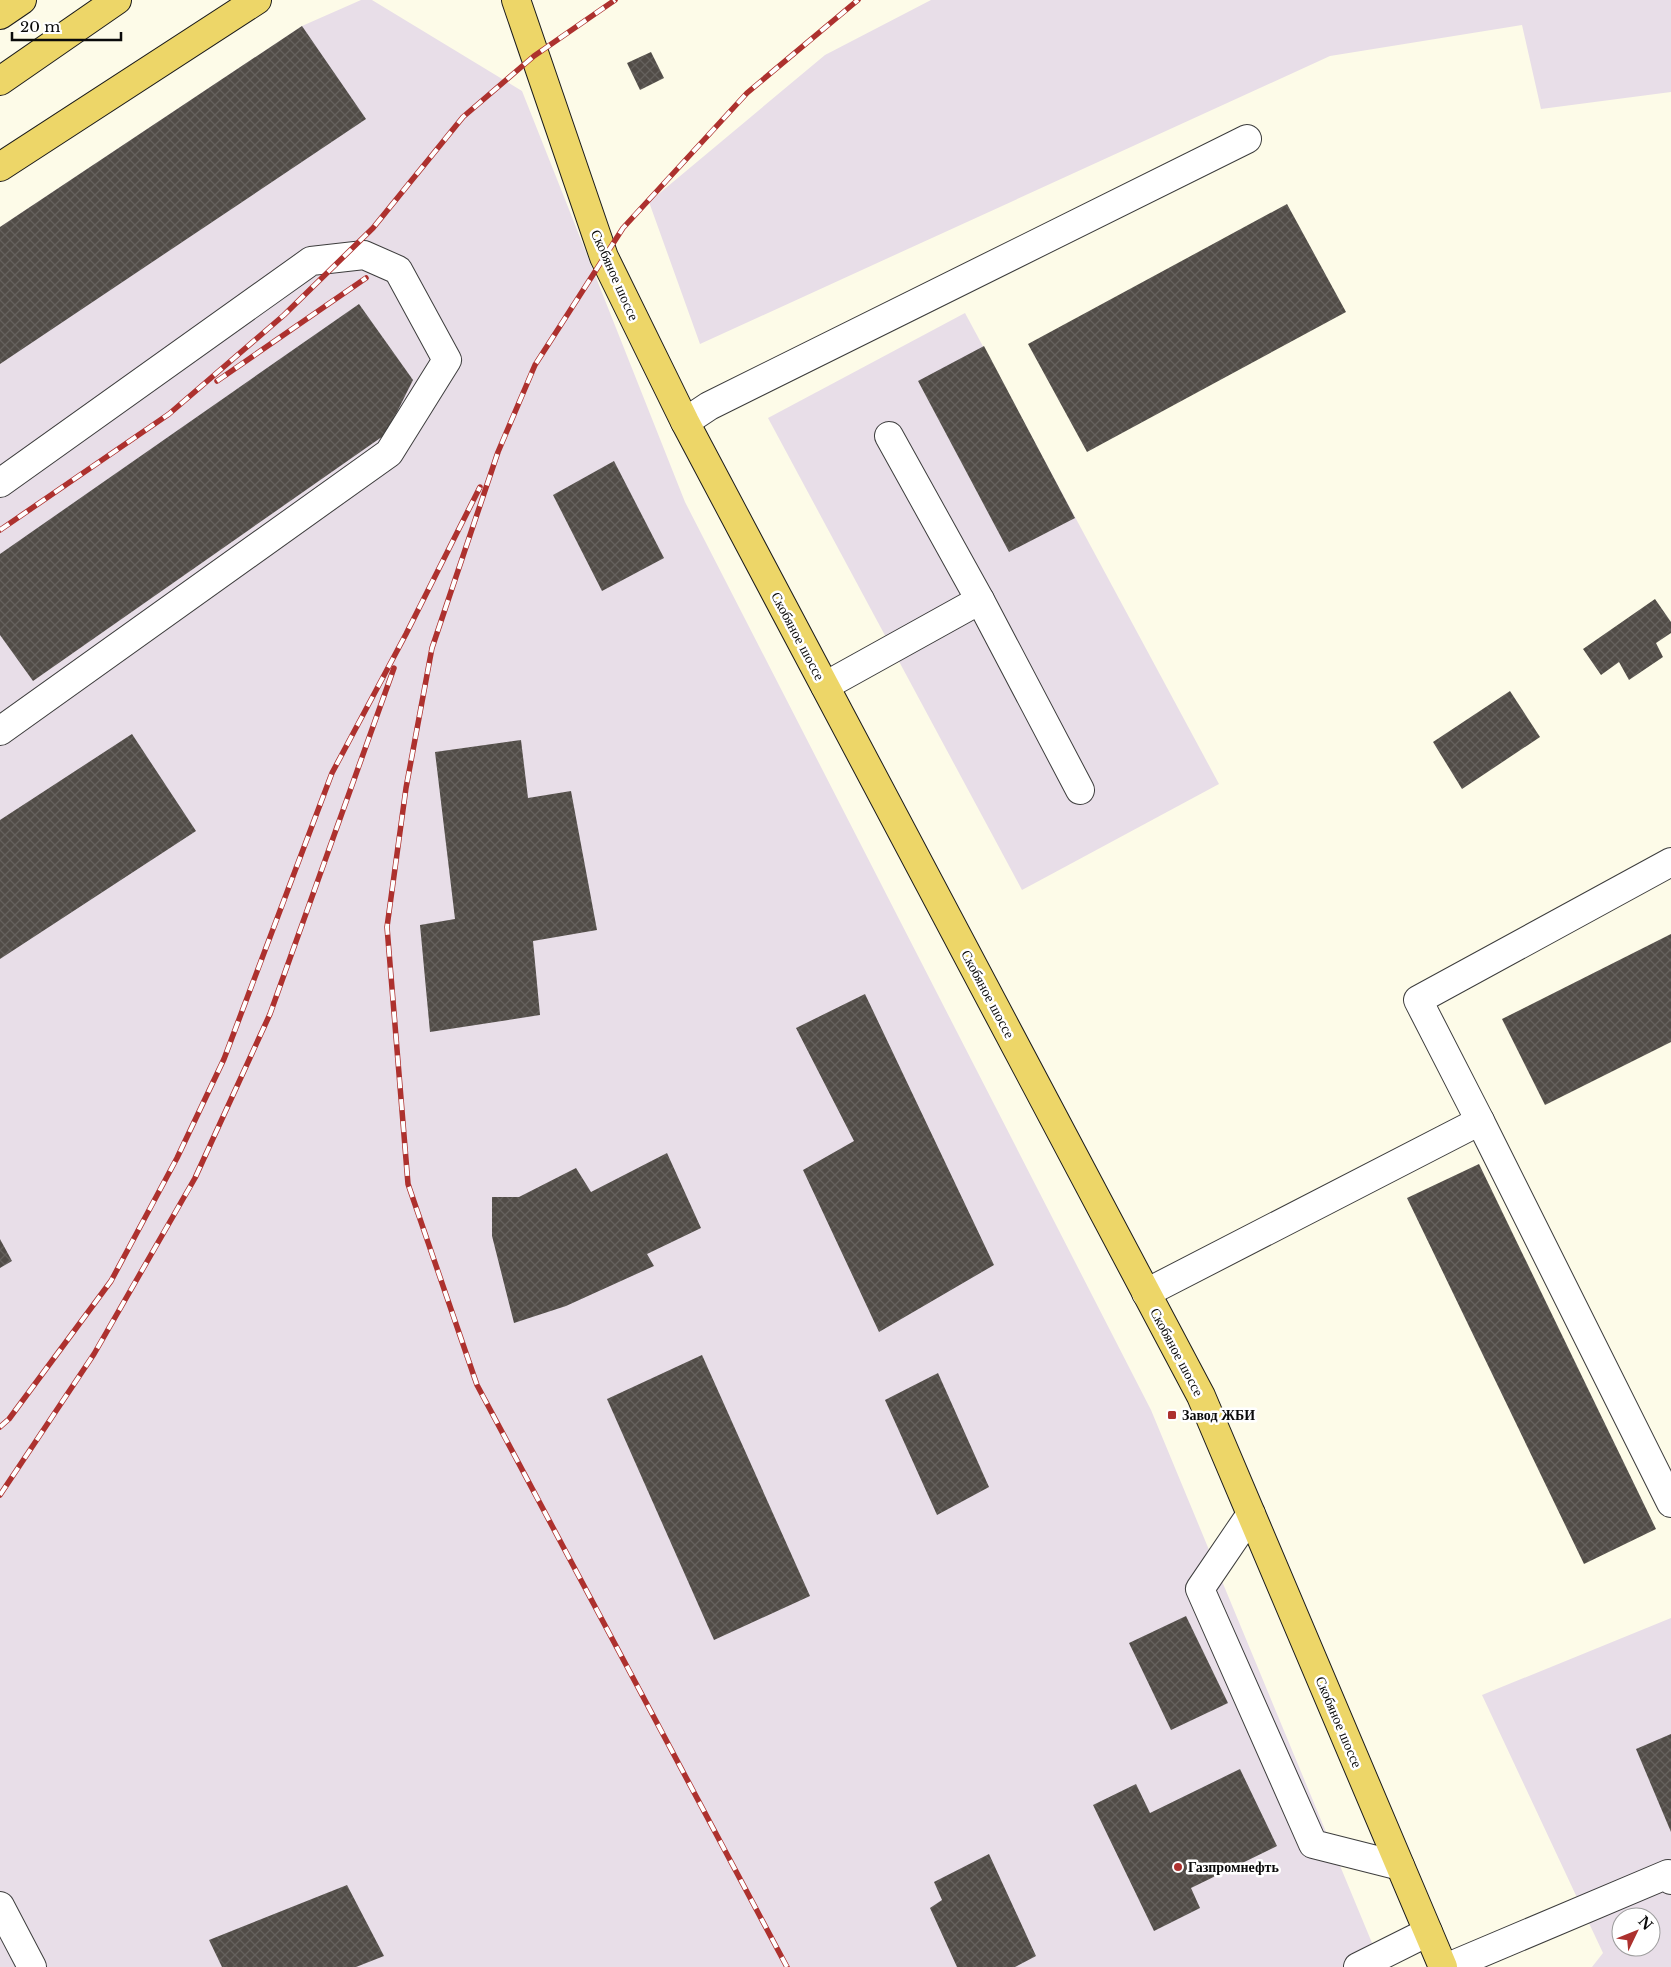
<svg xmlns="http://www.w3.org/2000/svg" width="1671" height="1967" font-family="'Libre Baskerville',serif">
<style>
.industrial{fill:#e8dee8;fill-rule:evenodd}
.building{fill:url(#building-cross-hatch)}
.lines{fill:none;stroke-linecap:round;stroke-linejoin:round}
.minor-casing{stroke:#3d3d3d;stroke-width:30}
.major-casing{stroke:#1b1b1b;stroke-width:30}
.minor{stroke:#fff;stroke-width:28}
.major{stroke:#edd668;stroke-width:28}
.rail-casing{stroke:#ad312e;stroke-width:5.5}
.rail{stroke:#fff;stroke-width:4;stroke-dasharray:11;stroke-linecap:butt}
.poi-dot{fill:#ad312e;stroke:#fff;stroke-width:2}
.labels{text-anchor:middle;stroke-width:5;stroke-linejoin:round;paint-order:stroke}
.street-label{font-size:14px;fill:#0a0a0a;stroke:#fff}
.poi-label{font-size:14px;font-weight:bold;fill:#0a0a0a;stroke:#fff;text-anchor:start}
</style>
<defs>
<pattern id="building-cross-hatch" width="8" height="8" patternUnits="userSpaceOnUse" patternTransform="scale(1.25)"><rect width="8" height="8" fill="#514c47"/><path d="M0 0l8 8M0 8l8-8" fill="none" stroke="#65615d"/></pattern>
</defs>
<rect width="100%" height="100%" fill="#fdfbe8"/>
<g class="industrial">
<polygon points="361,0 372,0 522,91 685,502 1151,1410 1382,1967 0,1967 0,227 302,26"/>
<polygon points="931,0 1671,0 1671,92 1541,109 1522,25 1330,56 700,344 649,202 825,55"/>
<polygon points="965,313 1219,784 1022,890 768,418"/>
<path d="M1671,1618v349h-79l11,-14 -121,-258zM1621,1917h30v30h-30z"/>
</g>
<g class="building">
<polygon points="302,26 366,119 0,364 0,227"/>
<polygon points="651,52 664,78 640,90 627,63"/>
<polygon points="1287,204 1346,312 1087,452 1028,344"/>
<polygon points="359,304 413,380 386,434 33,681 0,635 0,554"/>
<polygon points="984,346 1075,518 1009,552 918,381"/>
<polygon points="614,461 664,558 602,591 553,495"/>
<polygon points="1655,599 1671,622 1671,633 1656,643 1663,657 1629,680 1619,662 1601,675 1583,649"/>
<polygon points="1510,691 1540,737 1462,789 1433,742"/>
<polygon points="132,734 196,831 0,959 0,820"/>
<polygon points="521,740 528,798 571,791 597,930 533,941 540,1015 430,1032 420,925 455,919 435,752"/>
<polygon points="1671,934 1671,1042 1545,1105 1502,1019"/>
<polygon points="865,994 994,1265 879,1332 803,1170 854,1141 796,1028"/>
<polygon points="667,1153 701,1228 647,1254 654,1266 566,1306 514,1323 492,1236 492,1197 519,1197 576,1168 591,1192"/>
<polygon points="1479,1164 1656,1529 1584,1564 1407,1198"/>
<polygon points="0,1239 12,1261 0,1268"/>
<polygon points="702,1355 810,1596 714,1640 607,1399"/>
<polygon points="938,1373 989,1487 937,1515 885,1400"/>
<polygon points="1186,1616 1228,1703 1171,1730 1129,1643"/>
<polygon points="1671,1734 1671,1832 1636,1749"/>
<polygon points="1240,1769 1277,1846 1191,1888 1200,1908 1154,1931 1093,1805 1136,1784 1150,1813"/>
<polygon points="989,1854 1036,1956 1015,1967 957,1967 930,1908 942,1900 934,1882"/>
<polygon points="347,1885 384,1956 356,1967 222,1967 209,1940"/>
</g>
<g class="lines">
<g class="minor-casing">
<g id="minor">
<polyline points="685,422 709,406 1247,139"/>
<polyline points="0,483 311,261 364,255 398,270 447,360 389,453 0,731"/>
<polyline points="980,600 1080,790"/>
<polyline points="825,686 980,600 889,436"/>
<polyline points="1480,1121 1671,1503"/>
<polyline points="1146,1293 1480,1121 1418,1000 1671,862"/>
<polyline points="1251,1514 1200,1589 1313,1844 1400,1866"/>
<polyline points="0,1906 32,1967"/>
<polyline points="1358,1967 1428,1932"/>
<polyline points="1448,1967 1668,1874 1671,1880"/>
</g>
</g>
<g class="major-casing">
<g id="major">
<polyline points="516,0 604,257 685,422 1201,1396 1443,1967"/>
<polyline points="0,15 22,0"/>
<polyline points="0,81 117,0"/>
<polyline points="0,167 257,0"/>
</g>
</g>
<use href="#minor" class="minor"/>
<use href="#major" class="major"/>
<g class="rail-casing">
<g id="rail">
<polyline points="217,381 366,278"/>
<polyline points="0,530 169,414 284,315 373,228 463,117 534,56 615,0"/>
<polyline points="0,1427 9,1419 111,1281 177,1158 224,1059 332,773 406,634 480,487"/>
<polyline points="0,1495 94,1354 195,1178 270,1014 394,668"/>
<polyline points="787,1967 477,1385 408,1184 387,927 406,788 432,648 498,452 535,365 623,228 747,93 858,0"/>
</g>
</g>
<use href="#rail" class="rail"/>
</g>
<g class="poi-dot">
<rect x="1167" y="1410" width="10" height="10" rx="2.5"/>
<circle cx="1178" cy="1867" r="5"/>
</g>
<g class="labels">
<g class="street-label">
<text transform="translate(615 275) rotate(66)" y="5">Скобяное шоссе</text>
<text transform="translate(798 636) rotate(62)" y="5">Скобяное шоссе</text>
<text transform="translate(988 994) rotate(62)" y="5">Скобяное шоссе</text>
<text transform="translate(1177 1352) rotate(62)" y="5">Скобяное шоссе</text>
<text transform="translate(1339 1722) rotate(67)" y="5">Скобяное шоссе</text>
</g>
<g class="poi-label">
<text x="1182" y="1420">Завод ЖБИ</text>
<text x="1188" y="1872">Газпромнефть</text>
</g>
</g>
<g transform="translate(1636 1932) rotate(47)"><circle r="24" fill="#ffffff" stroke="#9d9d9d"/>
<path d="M0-4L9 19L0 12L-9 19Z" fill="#ad312e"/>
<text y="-8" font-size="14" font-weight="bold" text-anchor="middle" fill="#0a0a0a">N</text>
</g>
<path d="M12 32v8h109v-8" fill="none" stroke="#0a0a0a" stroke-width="2.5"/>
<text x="20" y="32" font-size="15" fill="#0a0a0a" stroke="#ffffff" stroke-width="4" paint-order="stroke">20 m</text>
</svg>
